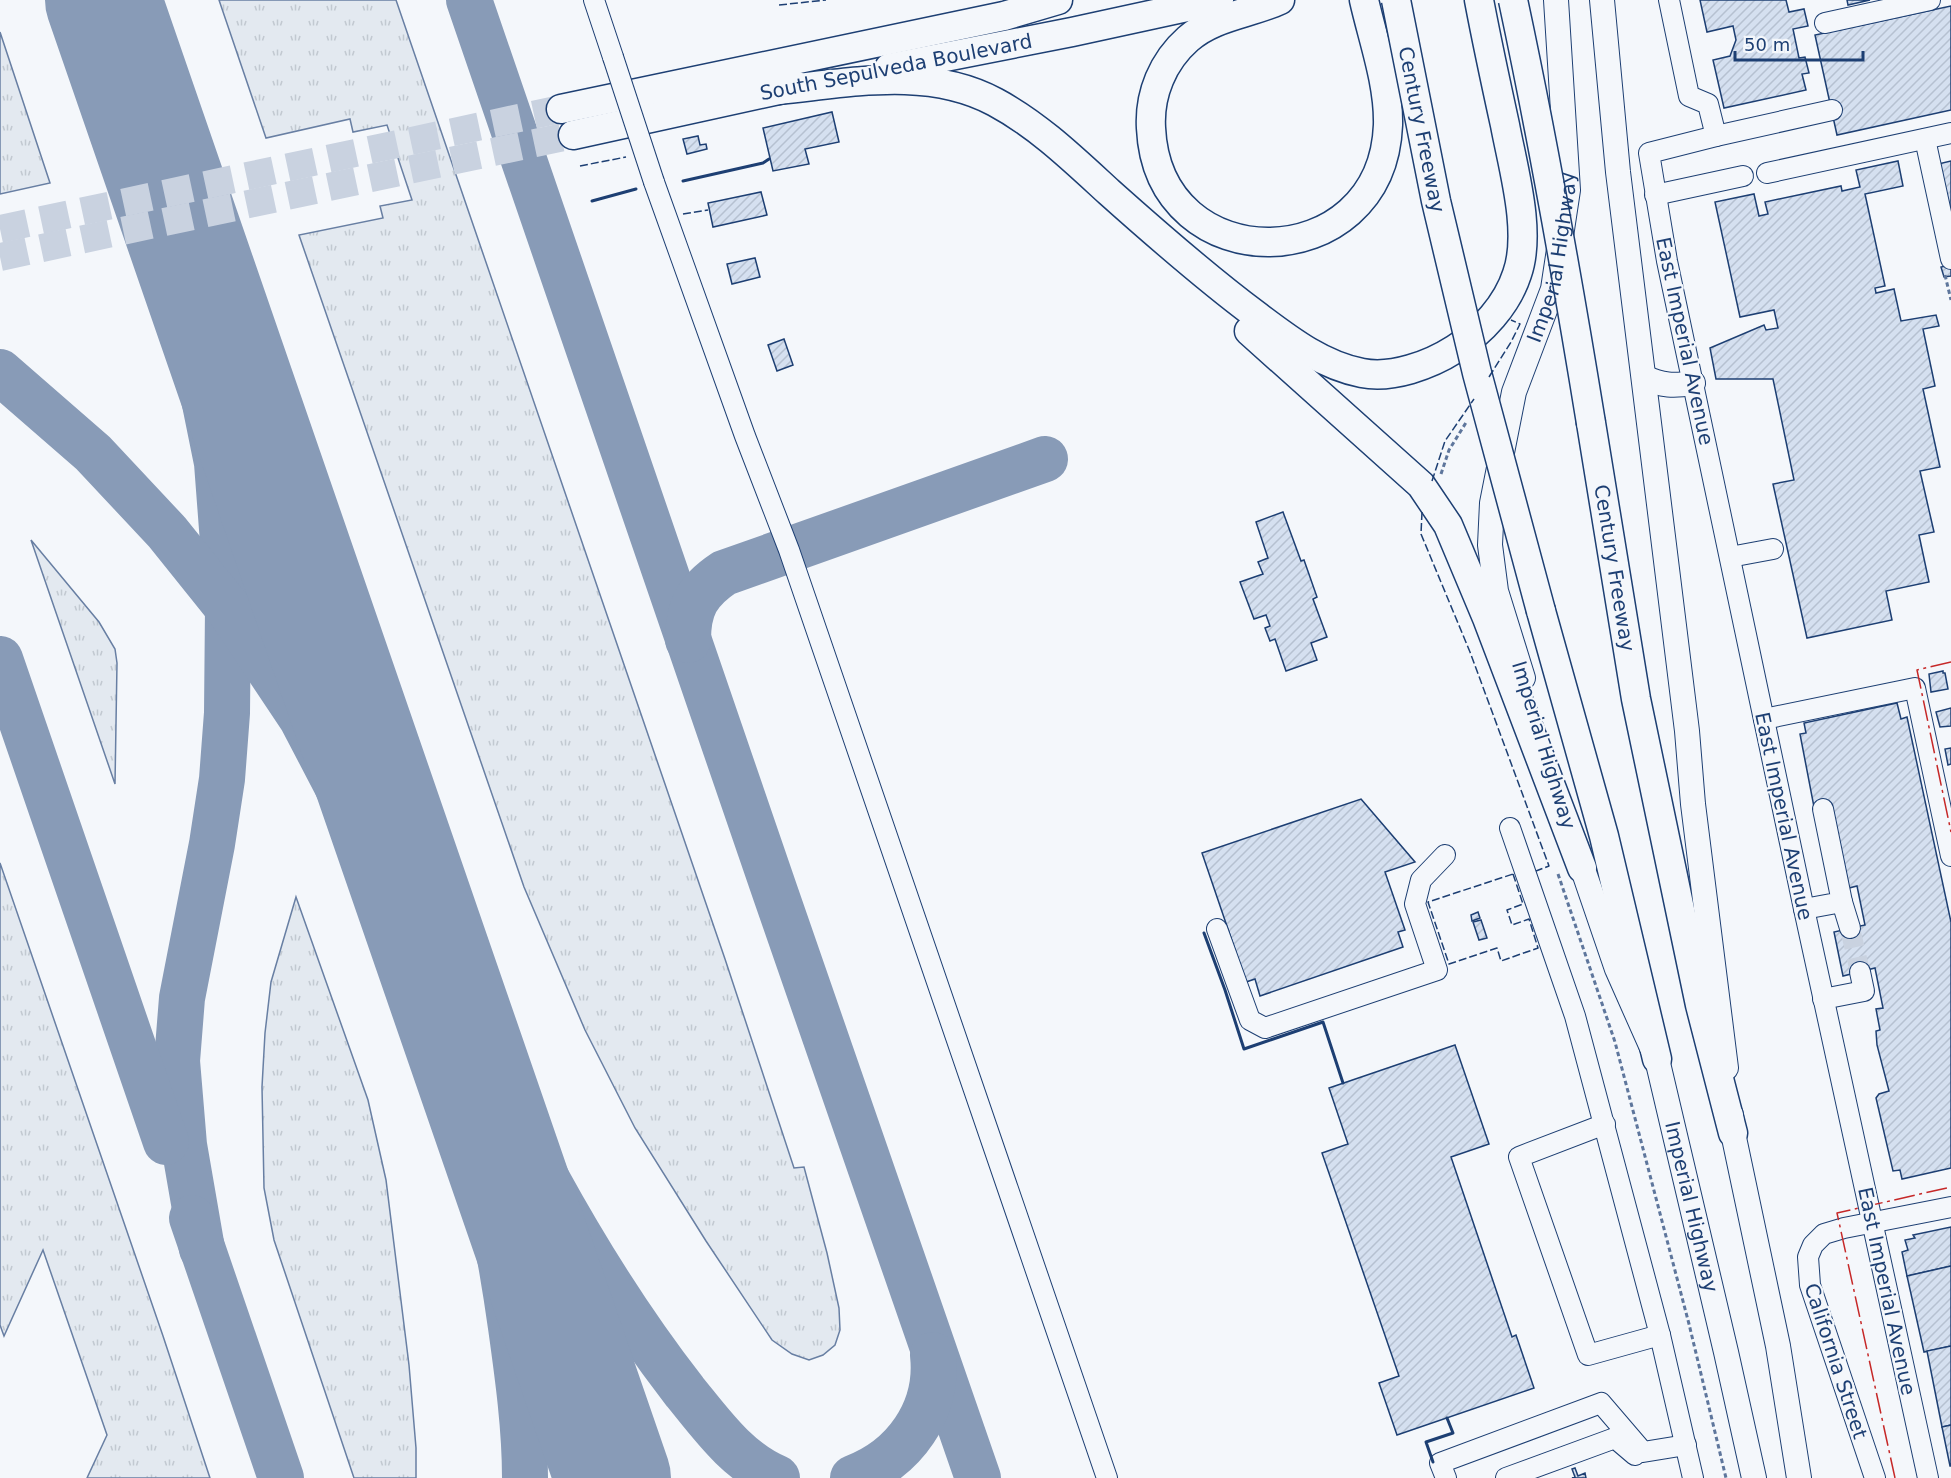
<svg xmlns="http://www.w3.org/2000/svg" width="1951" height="1478" font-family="'DejaVu Sans',sans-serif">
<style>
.grass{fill:url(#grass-tufts);stroke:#687fa3;stroke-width:1.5}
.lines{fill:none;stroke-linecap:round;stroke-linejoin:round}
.taxiway{stroke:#889bb7;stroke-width:46}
.runway{stroke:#889bb7;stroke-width:116}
.building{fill:url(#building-hatch);stroke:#1d3f73;stroke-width:1.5}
.minor-tunnel{stroke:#c9d2e0;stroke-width:20;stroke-dasharray:20 10;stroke-linecap:butt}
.highway-tunnel{stroke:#c9d2e0;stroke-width:28;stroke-dasharray:28 14;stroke-linecap:butt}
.minor-casing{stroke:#1d3f73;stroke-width:22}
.major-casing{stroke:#1d3f73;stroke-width:26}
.highway-casing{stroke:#1d3f73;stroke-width:31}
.path{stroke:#5e769c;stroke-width:3;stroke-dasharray:4.5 3;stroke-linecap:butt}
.minor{stroke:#f4f7fb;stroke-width:20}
.major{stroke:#f4f7fb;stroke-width:24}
.highway{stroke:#f4f7fb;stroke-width:28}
.minor-bridge-casing{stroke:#1d3f73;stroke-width:22;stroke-linecap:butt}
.highway-bridge-casing{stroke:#1d3f73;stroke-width:31;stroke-linecap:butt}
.minor-bridge{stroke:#f4f7fb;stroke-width:20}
.highway-bridge{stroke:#f4f7fb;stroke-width:28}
.fence{stroke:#1d3f73;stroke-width:1.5;stroke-dasharray:8 3;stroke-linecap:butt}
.wall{stroke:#1d3f73;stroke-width:3}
.power{stroke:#c62828;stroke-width:1.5;stroke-dasharray:21 4.5 3 4.5;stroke-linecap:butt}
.labels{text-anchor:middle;stroke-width:4.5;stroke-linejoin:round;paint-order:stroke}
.street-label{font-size:20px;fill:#1d3f73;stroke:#f4f7fb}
</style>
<defs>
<pattern id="grass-tufts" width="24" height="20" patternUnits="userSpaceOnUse" patternTransform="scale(1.5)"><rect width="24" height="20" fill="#e3e9f0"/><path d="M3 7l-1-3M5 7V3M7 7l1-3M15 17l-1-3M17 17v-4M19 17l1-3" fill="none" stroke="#c2c9d1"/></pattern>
<pattern id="building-hatch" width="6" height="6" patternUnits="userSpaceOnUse" patternTransform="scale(1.5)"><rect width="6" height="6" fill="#d5e0f0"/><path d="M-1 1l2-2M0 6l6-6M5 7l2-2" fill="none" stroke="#b6c1d1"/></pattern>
</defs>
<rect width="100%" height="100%" fill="#f4f7fb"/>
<g class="grass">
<polygon points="219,0 396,0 725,959 794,1168 804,1167 827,1253 839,1308 840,1330 835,1345 823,1355 809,1360 792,1354 772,1340 706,1241 635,1128 585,1030 524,887 299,235 383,218 380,206 412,200 387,125 353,132 350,119 266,138"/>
<polygon points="0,32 50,183 0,194"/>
<polygon points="31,540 99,622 115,649 117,663 115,784"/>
<polygon points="0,863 163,1336 210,1478 87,1478 107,1435 43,1250 4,1336 0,1325"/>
<polygon points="296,897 368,1100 386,1180 409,1365 416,1448 416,1478 354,1478 274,1240 264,1188 262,1087 265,1033 271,982"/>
</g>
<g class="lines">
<g class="taxiway">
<polyline points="469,0 775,892 978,1478"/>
<polyline points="152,142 217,463 228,608 227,713 222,779 212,844 182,998 177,1061 184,1145 202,1249"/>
<polyline points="0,372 93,453 167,532 228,608 302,719 361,832 424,966 482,1100"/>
<path d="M688,640c0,-32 9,-49 36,-67l321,-114"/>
<polyline points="0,659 166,1142"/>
<path d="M484,1055c56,119 120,233 201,337 27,33 52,69 92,86"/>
<path d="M459,1071c22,85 40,170 52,256 7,50 14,101 14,151"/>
<polyline points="192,1218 281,1478"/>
<path d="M853,1478c51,-19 86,-67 80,-123"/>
</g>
<polyline class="runway" points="103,0 613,1478"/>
</g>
<g class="building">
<polygon points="1700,0 1786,0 1789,12 1804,9 1808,26 1793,29 1799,58 1805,57 1809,73 1802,74 1806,90 1724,108 1713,60 1730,56 1736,40 1733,26 1707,32"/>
<polygon points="1847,0 1870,0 1848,5"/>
<polygon points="1951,6 1951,110 1837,135 1815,35"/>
<polygon points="832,112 839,142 805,149 809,164 773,171 763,128"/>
<polygon points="698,136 700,145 706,144 707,149 687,154 683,139"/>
<polygon points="1898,161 1903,186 1865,194 1885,286 1875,288 1876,293 1894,289 1901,321 1936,315 1939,326 1923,329 1935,386 1923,389 1940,467 1920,471 1934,532 1919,535 1929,582 1886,591 1892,620 1807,638 1773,484 1794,480 1773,379 1716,379 1710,348 1764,325 1766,330 1778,328 1774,310 1740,317 1715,202 1754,194 1759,216 1768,214 1765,202 1841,186 1842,191 1860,187 1856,170"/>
<polygon points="1951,161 1951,224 1938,164"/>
<polygon points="761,192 767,215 713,227 708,203"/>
<polygon points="755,258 760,277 732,284 727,264"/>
<polygon points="1951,265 1951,276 1944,277 1941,267"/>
<polygon points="784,339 793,365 777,371 768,345"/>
<polygon points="1283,512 1301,561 1304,560 1317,597 1313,599 1327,637 1311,643 1317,660 1286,671 1275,639 1270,641 1265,628 1270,626 1266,615 1254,619 1240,582 1263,574 1258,562 1268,558 1256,522"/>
<polygon points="1943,671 1943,673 1945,673 1948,689 1931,692 1929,674"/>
<polygon points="1897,703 1901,719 1907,717 1951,922 1951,1168 1902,1179 1900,1170 1893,1171 1876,1098 1879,1094 1889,1091 1877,1045 1876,1031 1880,1030 1876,1009 1883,1008 1875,968 1843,976 1834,932 1865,925 1857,886 1849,888 1845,868 1841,868 1814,807 1800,734 1806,733 1804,723"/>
<polygon points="1951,708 1951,726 1940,727 1936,712"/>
<polygon points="1951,748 1951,764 1948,765 1945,749"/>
<polygon points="1361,799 1415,862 1385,872 1405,930 1398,932 1403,947 1260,996 1255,979 1246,982 1202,853"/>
<polygon points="1478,912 1480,918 1472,921 1471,915"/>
<polygon points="1481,920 1487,938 1479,940 1473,922"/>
<polygon points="1455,1045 1489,1144 1451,1157 1512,1337 1516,1335 1534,1388 1397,1435 1379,1383 1399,1376 1322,1153 1348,1144 1329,1088"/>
<polygon points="1951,1227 1951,1266 1907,1276 1902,1252 1908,1250 1905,1240 1915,1238 1913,1235"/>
<polygon points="1951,1266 1951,1346 1924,1352 1907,1276"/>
<polygon points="1951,1346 1951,1425 1942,1427 1927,1351"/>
<polygon points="1951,1425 1951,1466 1950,1466 1942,1427"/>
<polygon points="1575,1468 1578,1476 1585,1473 1586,1478 1572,1478 1575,1477 1572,1469"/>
</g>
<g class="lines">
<polyline class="minor-tunnel" points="1850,928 1860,972"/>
<g class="highway-tunnel">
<polyline points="0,229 561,109"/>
<polyline points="0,257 573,135"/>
</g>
<g class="minor-casing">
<g id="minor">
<polyline points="594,0 613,57"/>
<polyline points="1669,0 1689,96 1708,104 1716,136"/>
<polyline points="1825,23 1930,0"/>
<polyline points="1832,110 1716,136 1649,153 1667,261 1804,909 1928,1478"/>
<polyline points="1925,139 1951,259"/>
<polyline points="1767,173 1951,133"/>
<polyline points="654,182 745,436 789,550 1107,1478"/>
<polyline points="1655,195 1743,176"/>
<polyline points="1730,557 1773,549"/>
<polyline points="1764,719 1915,688 1951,856"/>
<polyline points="1510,828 1575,1016 1660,1335 1693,1478"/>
<polyline points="1842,902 1850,928"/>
<polyline points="1804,909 1842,902 1823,809"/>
<polyline points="1217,929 1250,1020 1265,1028 1437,970 1415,904 1421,880 1445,855"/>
<polyline points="1823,999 1864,991 1860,972"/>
<polyline points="1605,1124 1519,1157 1588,1355 1660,1335"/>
<polyline points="1446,1478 1440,1463 1601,1403 1643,1452 1686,1445"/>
<polyline points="1506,1478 1615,1438 1635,1455"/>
<polyline points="1875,1478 1810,1285 1808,1257 1813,1245 1824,1234 1844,1228 1951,1207"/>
</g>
</g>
<g class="major-casing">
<g id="major">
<polyline points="1602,0 1618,172 1687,731 1693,804 1726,1068"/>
<path d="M1644,377c18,9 30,9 49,6"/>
<path id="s1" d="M1523,678l-27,-87 -6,-46 2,-42 22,-111 39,-103 15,-99 -12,-190"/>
<path id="s2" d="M1577,852l40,117 40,90 69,293 28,126"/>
<polyline points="1731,1115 1733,1133 1778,1346 1799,1478"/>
</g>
</g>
<g class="highway-casing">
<g id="highway">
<path d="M1280,0c-30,14 -66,16 -92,39 -25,22 -39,55 -37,89 7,154 231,151 237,-3 1,-42 -15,-85 -24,-125"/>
<polyline points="889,68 1072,32 1219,0"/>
<path d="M778,90c72,-7 150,-24 217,12 43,23 78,57 114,90 47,42 96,85 147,123 32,24 65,50 106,58 30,6 68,-8 93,-24 27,-17 52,-44 62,-75 15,-42 -4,-106 -12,-149 -9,-41 -18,-83 -26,-125"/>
<polyline points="561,109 1004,16 1058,0"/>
<polyline points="573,135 797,86"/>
<polyline points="1249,331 1421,485 1448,525 1487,618 1582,868"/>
<path id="s3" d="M1591,423l45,276 64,306 33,128"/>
<polyline points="1541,611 1604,836 1657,1059"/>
</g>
</g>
<g class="path">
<polyline points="1945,275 1951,300"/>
<polyline points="1441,474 1449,450 1467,421"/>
<polyline points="1558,874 1615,1042 1689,1324 1726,1478"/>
</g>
<use href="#minor" class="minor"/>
<use href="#major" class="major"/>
<use href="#highway" class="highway"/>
<g class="minor-bridge-casing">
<polyline id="minor-bridge" points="613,57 654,182"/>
</g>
<g class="highway-bridge-casing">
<g id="highway-bridge">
<path id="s4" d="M1396,0l40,201 41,172 64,238"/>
<path d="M1513,0c30,140 55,282 78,423"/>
</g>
</g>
<use href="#minor-bridge" class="minor-bridge"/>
<use href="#highway-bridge" class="highway-bridge"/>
<g class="fence">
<polyline points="779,5 826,0"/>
<polyline points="580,166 626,157"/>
<polyline points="683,214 708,210"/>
<polyline points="1489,377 1511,342 1520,324 1511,320"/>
<polyline points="1432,481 1445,441 1474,399"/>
<polyline points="1422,512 1421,534 1470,652 1549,866 1536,871"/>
<polygon points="1513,874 1523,904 1507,910 1512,925 1529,919 1538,948 1501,961 1497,948 1449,964 1428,902"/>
</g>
<g class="wall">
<polyline points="683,181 763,163 769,159"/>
<polyline points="592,201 636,189"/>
<polyline points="1204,933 1225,990 1244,1049 1323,1022 1343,1083"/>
<polyline points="1433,1462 1426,1442 1453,1433 1447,1418"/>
</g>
<g class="power">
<polyline points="1951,662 1917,670 1951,832"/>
<polyline points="1895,1478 1837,1213 1951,1187"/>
</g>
</g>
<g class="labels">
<g class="street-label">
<text transform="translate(896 67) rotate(-11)" y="7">South Sepulveda Boulevard</text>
<text dy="7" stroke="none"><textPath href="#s4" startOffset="132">Century Freeway</textPath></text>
<text dy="7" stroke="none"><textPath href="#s1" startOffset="434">Imperial Highway</textPath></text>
<text transform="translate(1685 341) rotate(78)" y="7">East Imperial Avenue</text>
<text dy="7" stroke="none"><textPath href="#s3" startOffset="147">Century Freeway</textPath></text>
<text transform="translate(1544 745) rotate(73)" y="7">Imperial Highway</text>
<text transform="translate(1784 816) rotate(78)" y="7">East Imperial Avenue</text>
<text dy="7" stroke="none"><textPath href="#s2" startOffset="374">Imperial Highway</textPath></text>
<text transform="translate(1887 1291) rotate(78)" y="7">East Imperial Avenue</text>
<text transform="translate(1836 1361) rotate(72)" y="7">California Street</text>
</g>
</g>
<path d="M1735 51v9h128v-9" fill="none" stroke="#1d3f73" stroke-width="3"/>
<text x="1744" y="51" font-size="18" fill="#1d3f73" stroke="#f4f7fb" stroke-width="4.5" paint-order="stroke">50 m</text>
</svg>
